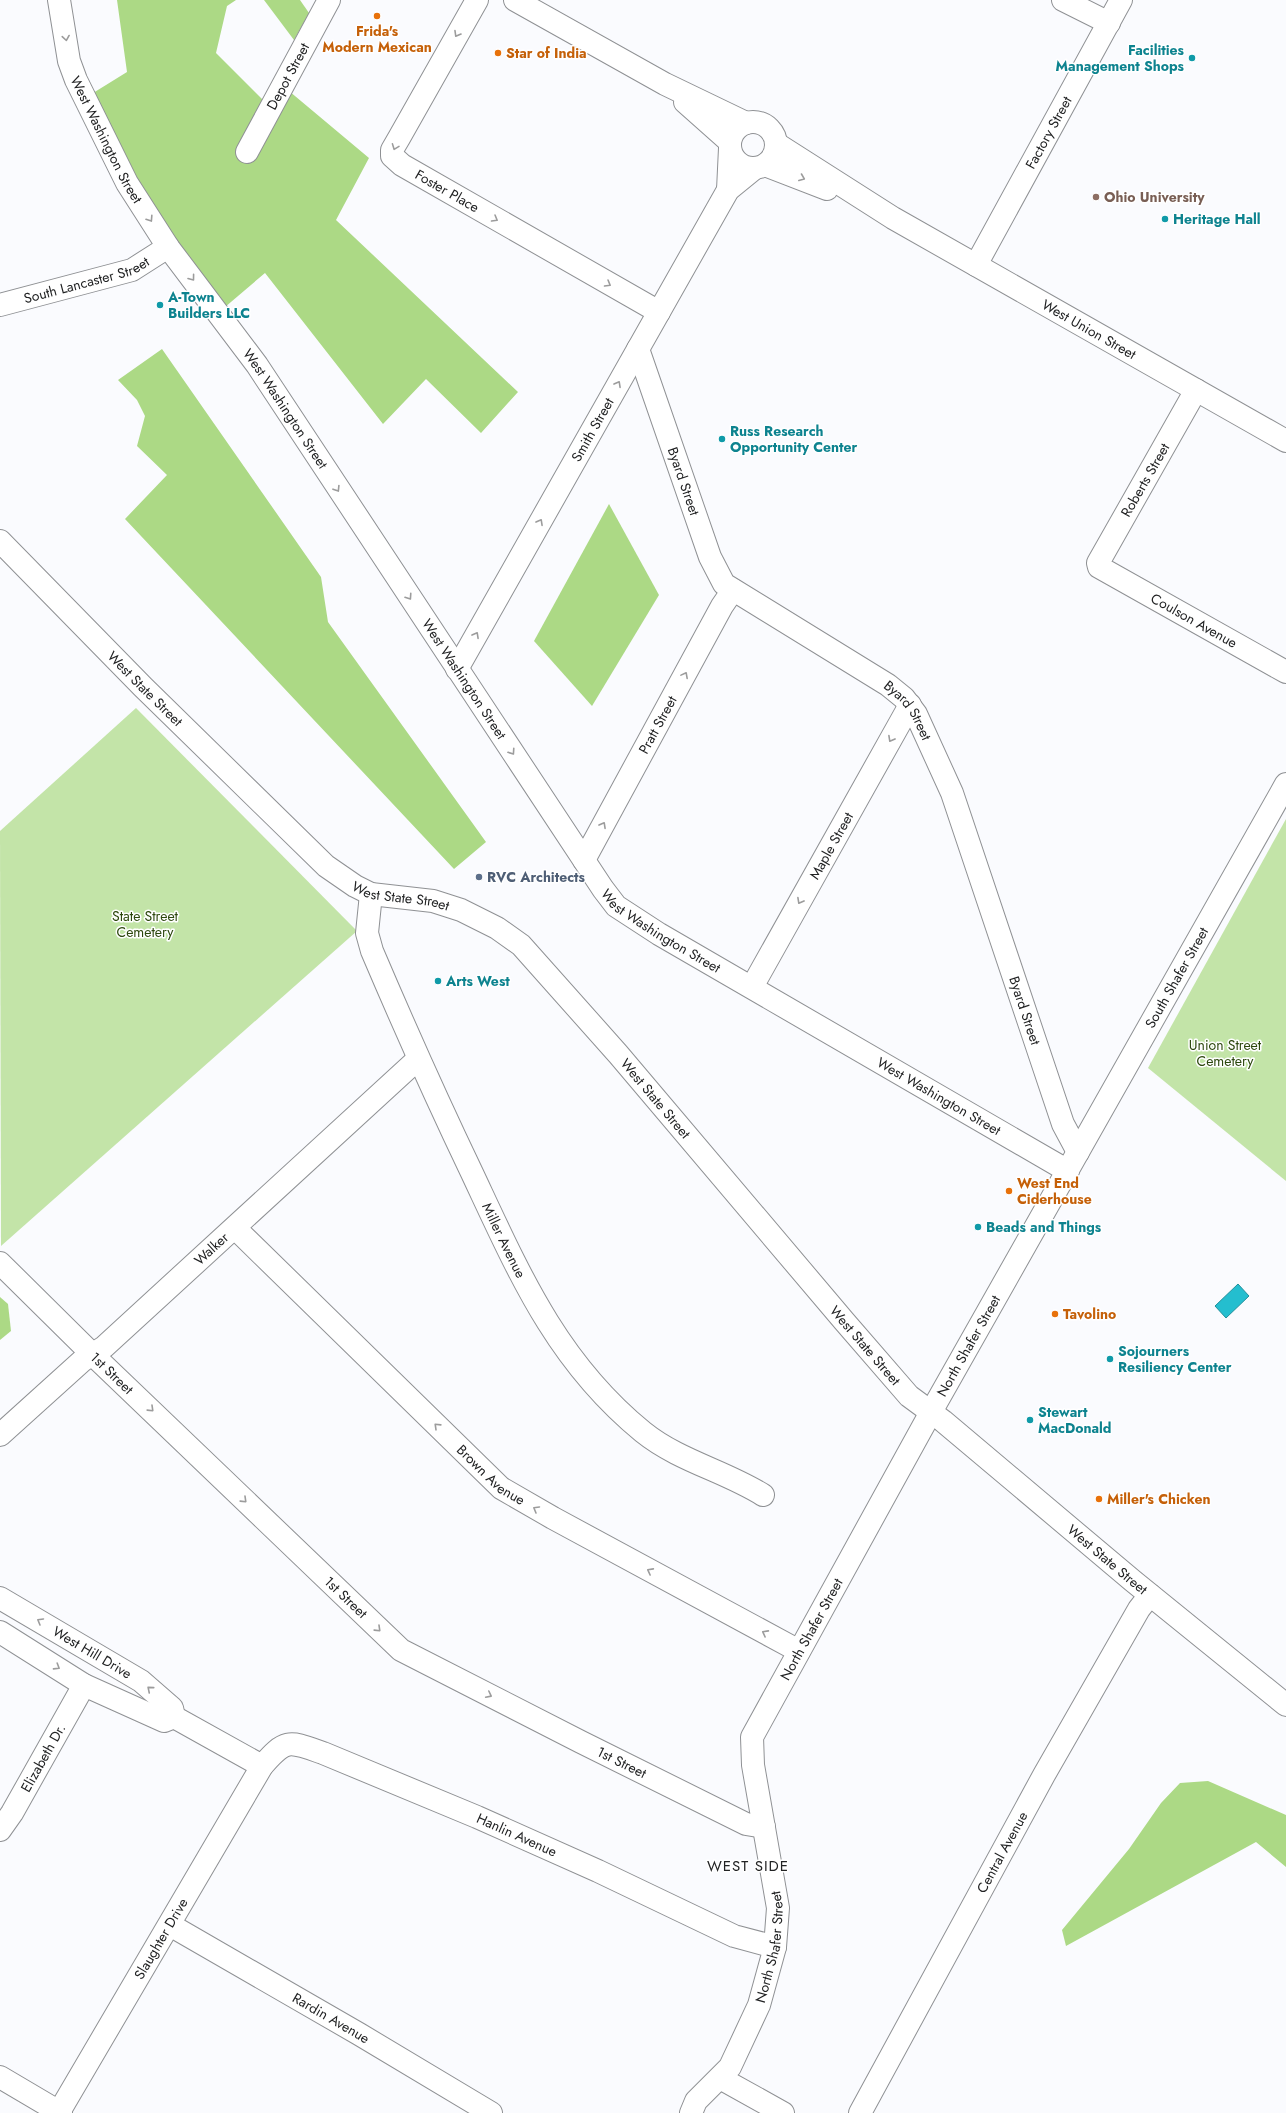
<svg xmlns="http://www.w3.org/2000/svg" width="1286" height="2113" font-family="Jost,sans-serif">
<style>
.green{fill:#c3e4a8}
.forest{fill:#acd985}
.water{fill:#24becf;stroke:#23909c}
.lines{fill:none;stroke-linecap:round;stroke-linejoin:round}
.minor-casing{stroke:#8f9194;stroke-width:24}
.major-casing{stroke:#8f9194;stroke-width:24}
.minor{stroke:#fff;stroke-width:22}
.major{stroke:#fff;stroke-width:22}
.oneway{stroke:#9c9c9c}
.food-dot{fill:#e8710a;stroke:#fff;stroke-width:1.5}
.culture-dot{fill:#0f9aa8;stroke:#fff;stroke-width:1.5}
.education-dot{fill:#8d6e63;stroke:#fff;stroke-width:1.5}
.service-dot{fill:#5c6f8a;stroke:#fff;stroke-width:1.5}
.labels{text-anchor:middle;stroke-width:3;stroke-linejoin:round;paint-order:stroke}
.food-label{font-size:14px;font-weight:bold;fill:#c56008;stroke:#fff;text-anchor:start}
.culture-label{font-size:14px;font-weight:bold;fill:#0d838f;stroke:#fff;text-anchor:start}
.street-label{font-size:14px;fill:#222324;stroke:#fff}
.education-label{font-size:14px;font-weight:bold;fill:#785e54;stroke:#fff;text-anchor:start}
.service-label{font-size:14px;font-weight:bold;fill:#4e5e75;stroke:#fff;text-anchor:start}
.park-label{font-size:14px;fill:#2c470d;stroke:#fff}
.neighbourhood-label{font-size:15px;letter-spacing:1px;fill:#222324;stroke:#fff}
</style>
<rect width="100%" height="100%" fill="#fafbfe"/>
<g class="green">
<polygon points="136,708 357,931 1,1246 0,831"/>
<polygon points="1286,819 1286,1181 1148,1068"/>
</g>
<g class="forest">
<polygon points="117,0 236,0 227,6 216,53 277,114 289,91 369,158 336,220 518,392 481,433 426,379 383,424 265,273 218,313 85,98 127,72"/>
<polygon points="264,0 300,0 309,13 294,40"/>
<polygon points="162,349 321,577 328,622 486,842 454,869 125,519 167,475 137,446 145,416 137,400 118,380"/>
<polygon points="609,504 659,595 592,706 534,641"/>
<polygon points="0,1297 8,1304 11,1331 0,1340"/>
<polygon points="1208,1781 1286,1815 1286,1867 1256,1842 1066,1946 1062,1930 1129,1849 1161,1803 1180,1783"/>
</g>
<polygon class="water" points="1238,1284 1249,1296 1226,1318 1215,1306"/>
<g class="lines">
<g class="minor-casing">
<g id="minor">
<path id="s1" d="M59,0l10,61 7,19 51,103 41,64 89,118 346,524 13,17 43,28 409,237"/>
<path id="s2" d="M477,0l-78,138 -7,12v6l10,9 257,147"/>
<polyline points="1063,0 1109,23"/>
<path id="s3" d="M247,152l82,-152"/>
<polyline points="728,190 730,148"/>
<path id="s4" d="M976,265l145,-265"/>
<path id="s5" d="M0,305l132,-35 36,-23"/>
<path id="s6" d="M638,349l72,208 14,27 164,101 16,13 12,16 36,79 111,331 15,28"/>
<path id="s7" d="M1196,390l-98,173 1,4 187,105"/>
<path id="s8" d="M0,541l143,146 183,179 29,20 16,8 62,7 28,9 36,18 24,17 97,109 226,267 65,75 34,25 190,160 153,124"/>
<path id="s9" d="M457,669l271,-479 27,-22"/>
<path id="s10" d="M584,860l138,-254 11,-16"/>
<path id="s11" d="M371,894l-4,39 5,18c32,75 65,149 100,222 47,100 84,188 171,259 36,29 82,39 120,63"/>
<path id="s12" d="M752,987l158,-282"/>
<path id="s13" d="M235,1228l266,260 52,30 246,133"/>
<path id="s14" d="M0,1263l92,91 309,296 180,92 165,82 18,3"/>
<path id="s15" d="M0,1435l82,-74 22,-14 314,-288"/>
<path id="s16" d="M0,1598l141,83 31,27 2,9"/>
<polyline points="0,1632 84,1685 164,1721 174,1717"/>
<polyline points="174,1717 262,1766"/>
<path id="s17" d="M0,1830l12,-17 72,-128"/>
<path id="s18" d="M170,1925l189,109 132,79"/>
<polyline points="0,2077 61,2113"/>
<polyline points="720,2078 783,2113"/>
<path id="s19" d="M59,2112l203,-346c24,-28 27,-25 61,-13l154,64 121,54 136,65 41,11"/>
<path id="s20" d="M691,2113l5,-12 34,-34 29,-62 16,-58 3,-39 -25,-143 -1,-28 179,-325 355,-628"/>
<path id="s21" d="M860,2113l184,-338 95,-166 11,-14"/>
</g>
</g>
<g class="major-casing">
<g id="major">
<polyline points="515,0 665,84 746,123"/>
<polyline points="685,102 730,142"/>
<circle cx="753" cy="145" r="23"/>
<path id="s22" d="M777,144l116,74 393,223"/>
<polyline points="765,165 827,189"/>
</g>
</g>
<use href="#minor" class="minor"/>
<use href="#major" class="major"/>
</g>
<defs><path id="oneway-chevron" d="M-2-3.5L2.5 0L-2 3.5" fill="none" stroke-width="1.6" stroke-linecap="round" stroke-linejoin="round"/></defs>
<g class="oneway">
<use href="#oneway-chevron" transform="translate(457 34) rotate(120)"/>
<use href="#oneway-chevron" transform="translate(66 38) rotate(81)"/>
<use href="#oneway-chevron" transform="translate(395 147) rotate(111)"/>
<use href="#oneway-chevron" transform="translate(802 178) rotate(22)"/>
<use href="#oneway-chevron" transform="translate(150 219) rotate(57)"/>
<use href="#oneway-chevron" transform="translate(495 219) rotate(30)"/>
<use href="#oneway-chevron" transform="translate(192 278) rotate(53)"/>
<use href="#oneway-chevron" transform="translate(608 284) rotate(30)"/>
<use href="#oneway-chevron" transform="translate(618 384) rotate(-61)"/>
<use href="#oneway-chevron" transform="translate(337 489) rotate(58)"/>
<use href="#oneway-chevron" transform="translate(540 522) rotate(-61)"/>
<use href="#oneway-chevron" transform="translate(409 597) rotate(56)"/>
<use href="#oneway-chevron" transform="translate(476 635) rotate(-61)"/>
<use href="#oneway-chevron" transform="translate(685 675) rotate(-62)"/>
<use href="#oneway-chevron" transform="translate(891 739) rotate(119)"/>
<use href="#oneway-chevron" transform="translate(512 752) rotate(56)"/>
<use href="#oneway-chevron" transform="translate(603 825) rotate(-61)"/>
<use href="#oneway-chevron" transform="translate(800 901) rotate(119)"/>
<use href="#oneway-chevron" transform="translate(151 1409) rotate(44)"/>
<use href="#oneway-chevron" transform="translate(437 1426) rotate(-136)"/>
<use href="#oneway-chevron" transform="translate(244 1500) rotate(44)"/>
<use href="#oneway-chevron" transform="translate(536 1509) rotate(-150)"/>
<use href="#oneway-chevron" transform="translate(650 1571) rotate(-152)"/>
<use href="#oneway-chevron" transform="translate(40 1621) rotate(-150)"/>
<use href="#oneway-chevron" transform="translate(378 1629) rotate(44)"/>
<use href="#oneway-chevron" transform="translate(765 1633) rotate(-152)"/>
<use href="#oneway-chevron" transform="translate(57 1667) rotate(32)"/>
<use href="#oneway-chevron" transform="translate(150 1689) rotate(-140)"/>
<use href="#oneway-chevron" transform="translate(489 1695) rotate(27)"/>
</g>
<g class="food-dot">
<circle cx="377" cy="16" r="4"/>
<circle cx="498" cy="53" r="4"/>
<circle cx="1009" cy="1191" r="4"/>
<circle cx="1055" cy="1314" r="4"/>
<circle cx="1099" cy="1499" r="4"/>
</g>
<g class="culture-dot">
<circle cx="1192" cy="58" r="4"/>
<circle cx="1165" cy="219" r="4"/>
<circle cx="160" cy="305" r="4"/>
<circle cx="722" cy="439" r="4"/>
<circle cx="438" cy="981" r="4"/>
<circle cx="978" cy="1227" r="4"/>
<circle cx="1110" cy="1359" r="4"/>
<circle cx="1030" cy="1420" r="4"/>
</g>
<circle class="education-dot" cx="1096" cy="197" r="4"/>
<circle class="service-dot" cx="479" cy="877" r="4"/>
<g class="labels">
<g class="food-label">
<text x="377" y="36" text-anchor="middle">Frida's<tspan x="377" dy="16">Modern Mexican</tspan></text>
<text x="506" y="58">Star of India</text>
<text x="1017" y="1188">West End<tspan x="1017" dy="16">Ciderhouse</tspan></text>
<text x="1063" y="1319">Tavolino</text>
<text x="1107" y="1504">Miller's Chicken</text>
</g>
<g class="culture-label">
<text x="1184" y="55" text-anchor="end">Facilities<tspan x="1184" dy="16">Management Shops</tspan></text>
<text x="1173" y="224">Heritage Hall</text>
<text x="168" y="302">A-Town<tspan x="168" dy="16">Builders LLC</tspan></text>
<text x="730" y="436">Russ Research<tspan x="730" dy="16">Opportunity Center</tspan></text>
<text x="446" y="986">Arts West</text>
<text x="986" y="1232">Beads and Things</text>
<text x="1118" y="1356">Sojourners<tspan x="1118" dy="16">Resiliency Center</tspan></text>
<text x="1038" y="1417">Stewart<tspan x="1038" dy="16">MacDonald</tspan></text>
</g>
<g class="street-label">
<text dy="5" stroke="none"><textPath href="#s3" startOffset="86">Depot Street</textPath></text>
<text dy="5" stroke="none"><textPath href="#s4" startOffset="151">Factory Street</textPath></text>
<text dy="5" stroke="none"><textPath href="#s1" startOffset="149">West Washington Street</textPath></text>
<text dy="5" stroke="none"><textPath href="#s2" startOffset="244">Foster Place</textPath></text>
<text dy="5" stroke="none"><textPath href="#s5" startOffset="90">South Lancaster Street</textPath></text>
<text dy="5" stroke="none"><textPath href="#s22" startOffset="363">West Union Street</textPath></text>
<text dy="5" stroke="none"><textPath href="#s1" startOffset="473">West Washington Street</textPath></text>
<text dy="5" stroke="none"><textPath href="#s9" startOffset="275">Smith Street</textPath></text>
<text transform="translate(1145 480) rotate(-60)" y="5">Roberts Street</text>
<text dy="5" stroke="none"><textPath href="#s6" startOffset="140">Byard Street</textPath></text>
<text dy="5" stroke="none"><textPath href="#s7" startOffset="312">Coulson Avenue</textPath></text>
<text dy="5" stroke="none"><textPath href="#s1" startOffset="797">West Washington Street</textPath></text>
<text dy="5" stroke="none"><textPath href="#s8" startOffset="207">West State Street</textPath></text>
<text dy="5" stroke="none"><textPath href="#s6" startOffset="476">Byard Street</textPath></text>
<text dy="5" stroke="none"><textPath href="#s10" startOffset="154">Pratt Street</textPath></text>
<text dy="5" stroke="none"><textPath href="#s12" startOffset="162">Maple Street</textPath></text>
<text dy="5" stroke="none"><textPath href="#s8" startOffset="543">West State Street</textPath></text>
<text dy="5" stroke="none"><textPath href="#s1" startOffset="1121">West Washington Street</textPath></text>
<text dy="5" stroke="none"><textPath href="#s20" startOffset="1272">South Shafer Street</textPath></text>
<text dy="5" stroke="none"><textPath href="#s6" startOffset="800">Byard Street</textPath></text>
<text dy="5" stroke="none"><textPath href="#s1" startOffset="1445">West Washington Street</textPath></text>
<text dy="5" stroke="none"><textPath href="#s8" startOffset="879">West State Street</textPath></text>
<text dy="5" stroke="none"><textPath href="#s11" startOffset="376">Miller Avenue</textPath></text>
<text dy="5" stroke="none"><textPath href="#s15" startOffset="282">Walker</textPath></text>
<text dy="5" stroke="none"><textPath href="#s8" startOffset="1203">West State Street</textPath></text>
<text dy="5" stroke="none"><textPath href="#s20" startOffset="849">North Shafer Street</textPath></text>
<text dy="5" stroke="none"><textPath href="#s14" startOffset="157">1st Street</textPath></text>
<text dy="5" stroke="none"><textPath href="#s13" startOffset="356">Brown Avenue</textPath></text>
<text dy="5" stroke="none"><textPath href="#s8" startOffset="1527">West State Street</textPath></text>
<text dy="5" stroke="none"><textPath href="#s14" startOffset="481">1st Street</textPath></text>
<text dy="5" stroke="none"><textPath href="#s20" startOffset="525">North Shafer Street</textPath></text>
<text dy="5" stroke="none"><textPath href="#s16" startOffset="107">West Hill Drive</textPath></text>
<text dy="5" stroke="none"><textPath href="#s17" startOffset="84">Elizabeth Dr.</textPath></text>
<text dy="5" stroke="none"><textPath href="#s14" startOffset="805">1st Street</textPath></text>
<text dy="5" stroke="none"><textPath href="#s19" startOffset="682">Hanlin Avenue</textPath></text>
<text dy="5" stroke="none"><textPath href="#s21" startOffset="297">Central Avenue</textPath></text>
<text dy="5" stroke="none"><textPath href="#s19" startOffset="201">Slaughter Drive</textPath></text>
<text dy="5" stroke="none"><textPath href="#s20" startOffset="189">North Shafer Street</textPath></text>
<text dy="5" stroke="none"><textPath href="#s18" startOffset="186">Rardin Avenue</textPath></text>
</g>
<g class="education-label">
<text x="1104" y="202">Ohio University</text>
</g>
<g class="service-label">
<text x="487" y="882">RVC Architects</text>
</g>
<g class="park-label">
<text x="145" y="921">State Street<tspan x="145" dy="16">Cemetery</tspan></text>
<text x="1225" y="1050">Union Street<tspan x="1225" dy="16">Cemetery</tspan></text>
</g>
<g class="neighbourhood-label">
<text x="748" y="1871">WEST SIDE</text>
</g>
</g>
</svg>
